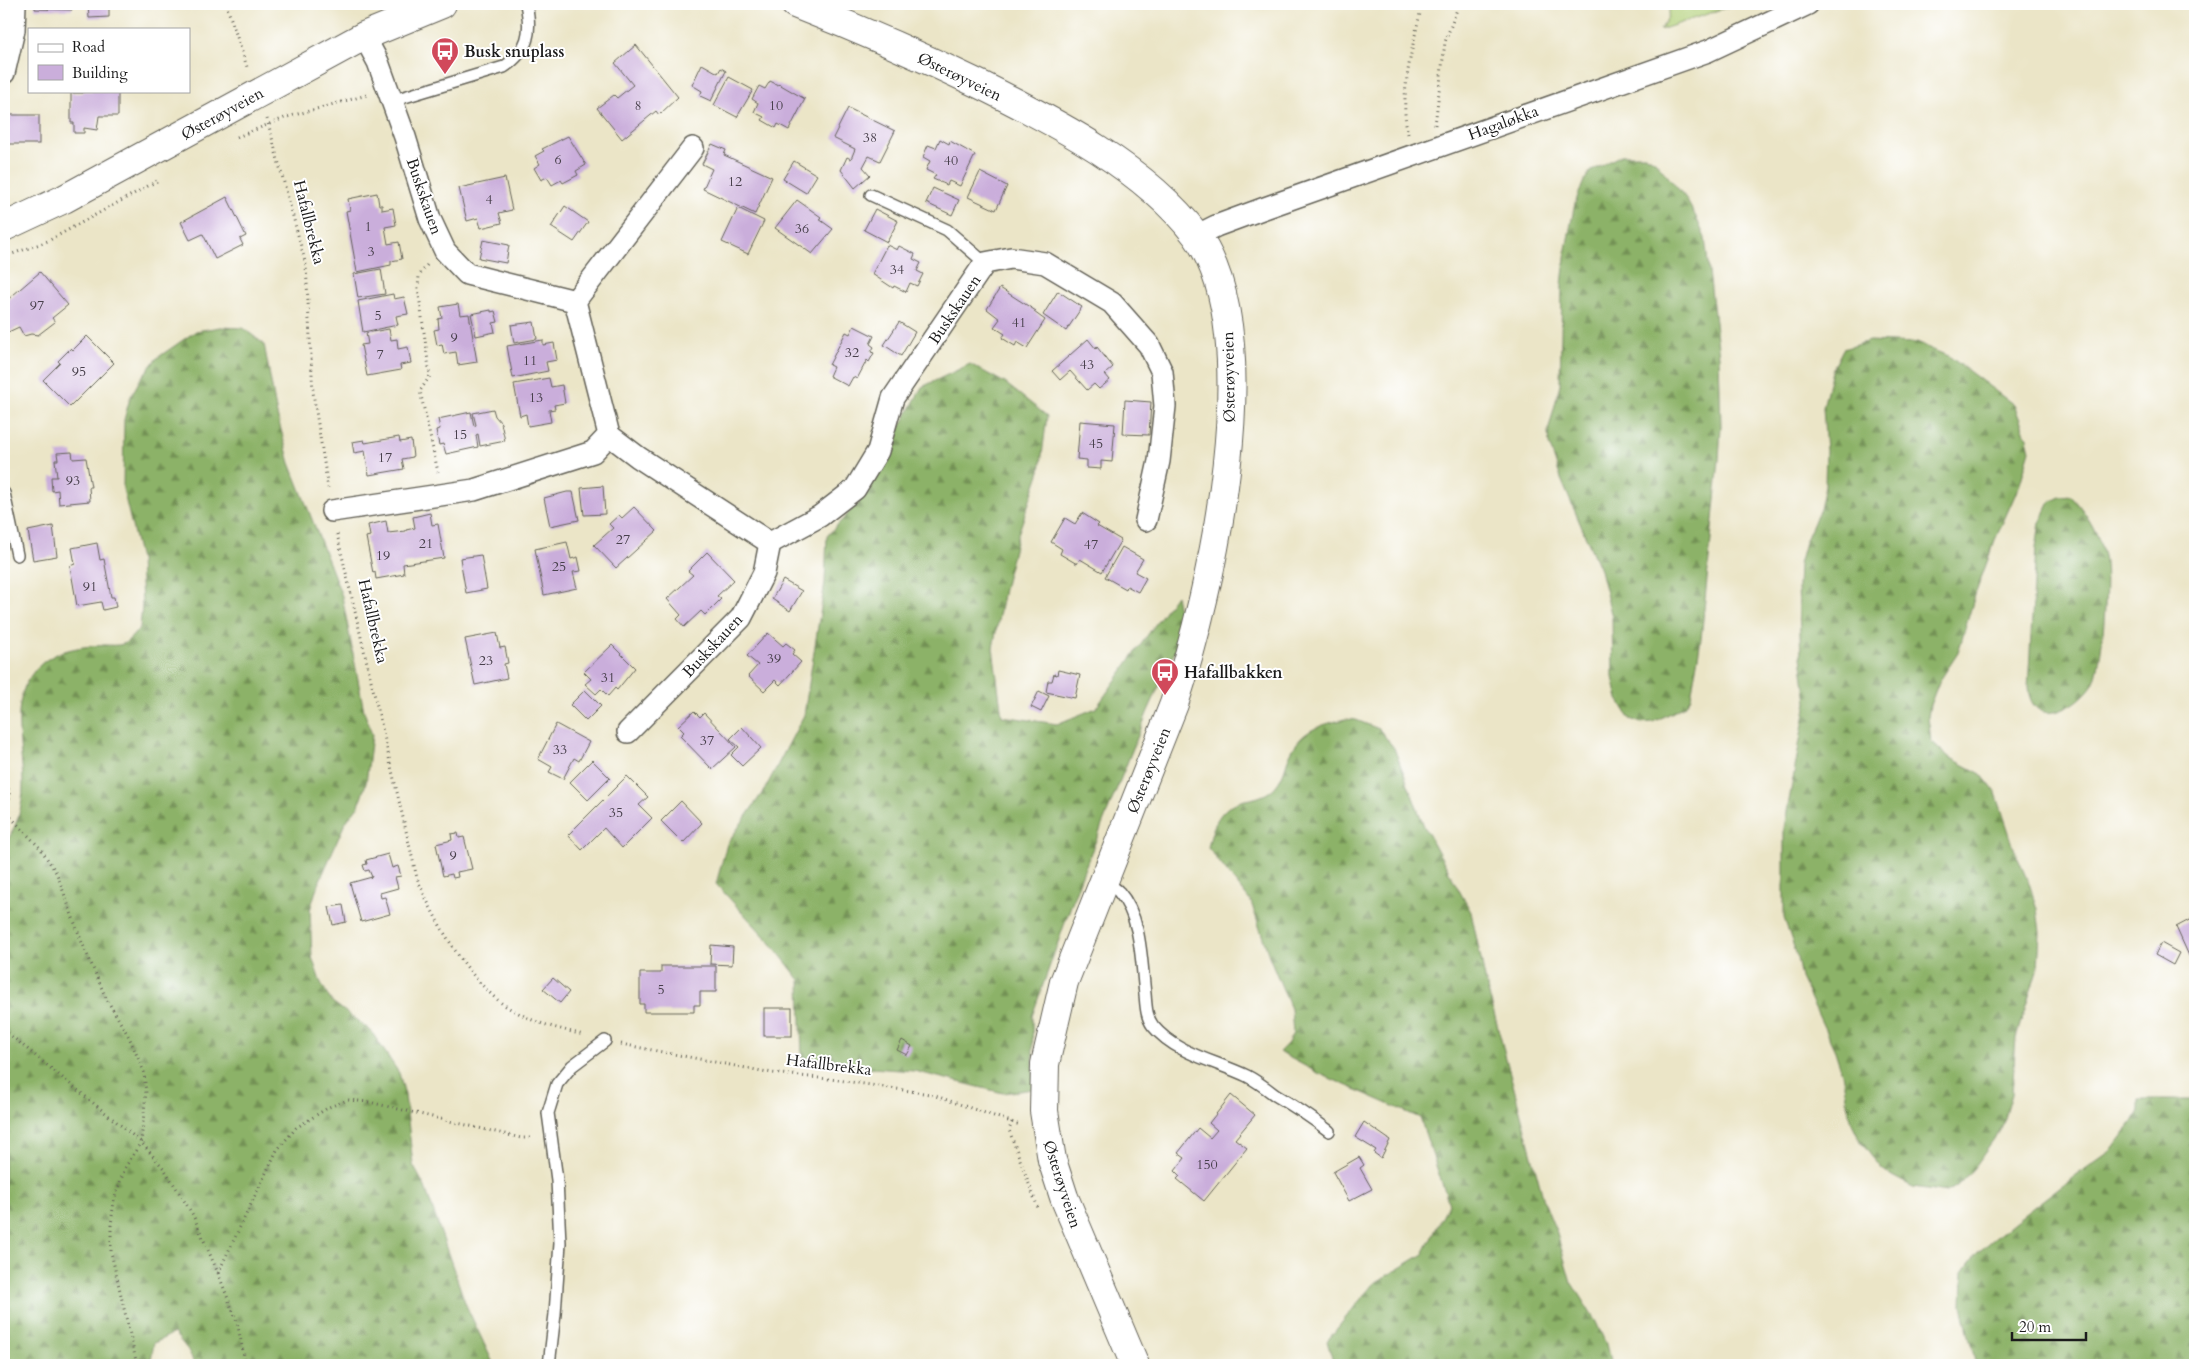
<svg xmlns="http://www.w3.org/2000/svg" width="2199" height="1369" font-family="Cardo,serif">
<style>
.green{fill:#b0cf76;stroke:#667649}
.forest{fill:url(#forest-firs);stroke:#546742}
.building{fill:#caaedb}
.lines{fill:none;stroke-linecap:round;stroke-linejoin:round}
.service-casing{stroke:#646258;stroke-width:14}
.minor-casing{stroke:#646258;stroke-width:24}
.secondary-casing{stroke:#646258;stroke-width:30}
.path{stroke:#646258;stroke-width:3;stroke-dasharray:1 4;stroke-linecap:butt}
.service{stroke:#fff;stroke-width:11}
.minor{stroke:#fff;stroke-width:21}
.secondary{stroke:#fff;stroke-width:28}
.labels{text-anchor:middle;stroke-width:4;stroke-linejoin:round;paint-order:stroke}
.number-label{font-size:14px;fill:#48404c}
.poi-label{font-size:16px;font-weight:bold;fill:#1c1c1c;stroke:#fff;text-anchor:start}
.street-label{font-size:16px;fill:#1c1c1c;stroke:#fff}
</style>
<defs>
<pattern id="forest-firs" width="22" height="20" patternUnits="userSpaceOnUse" patternTransform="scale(1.25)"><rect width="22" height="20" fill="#8cb267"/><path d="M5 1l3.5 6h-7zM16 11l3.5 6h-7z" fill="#729054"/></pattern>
</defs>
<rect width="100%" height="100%" fill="#fff"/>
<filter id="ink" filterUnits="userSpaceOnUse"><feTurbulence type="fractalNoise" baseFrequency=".02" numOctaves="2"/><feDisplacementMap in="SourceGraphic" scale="10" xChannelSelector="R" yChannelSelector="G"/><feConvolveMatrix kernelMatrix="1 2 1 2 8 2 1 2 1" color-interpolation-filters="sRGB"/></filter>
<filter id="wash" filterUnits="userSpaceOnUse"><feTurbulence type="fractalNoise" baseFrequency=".0096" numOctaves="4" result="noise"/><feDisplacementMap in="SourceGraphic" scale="20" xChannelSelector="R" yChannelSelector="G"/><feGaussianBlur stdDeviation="1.12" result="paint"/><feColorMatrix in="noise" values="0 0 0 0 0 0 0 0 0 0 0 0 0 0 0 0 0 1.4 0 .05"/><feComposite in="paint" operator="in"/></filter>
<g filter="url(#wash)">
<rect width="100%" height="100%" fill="#ebe5c7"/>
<path class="green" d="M1669,4h68l-77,26c6,-8 11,-16 9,-26z"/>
<g class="forest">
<polygon points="1621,155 1645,155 1655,161 1685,197 1696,217 1705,238 1719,356 1721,426 1719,460 1701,639 1691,697 1685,706 1653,722 1641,723 1630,719 1618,699 1613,677 1612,617 1600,570 1561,479 1549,444 1548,432 1560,385 1562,285 1566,249 1575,203 1584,181 1590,172"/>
<path d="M220,327l23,1 21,16 13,71 13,48 52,133 22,115 8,24 -6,48 -7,22 -14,18 -28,64 -7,23 2,47 8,24 11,20 40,30 28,42 6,22 8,70 12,22 41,118 28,60h-299l-7,-15 -14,-17 -20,10 -4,22h-146v-519c12,-18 19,-38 19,-61 0,-35 -14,-81 9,-111 18,-24 44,-27 72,-29 5,0 14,1 19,-1 6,-3 12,-11 17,-16l2,-23 -2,-46 -17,-70 1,-69 6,-22 11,-20 16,-20 39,-27z"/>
<polygon points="1869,341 1917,343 1950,357 2014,405 2027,438 2030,450 2020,484 1995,540 1975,595 1958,653 1939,682 1930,705 1928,717 1931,741 1949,757 1981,774 1996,793 2016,854 2030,886 2037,909 2040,932 2038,968 2016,1037 2012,1094 2005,1118 1994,1140 1973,1169 1957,1186 1947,1192 1913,1187 1892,1176 1882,1169 1860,1140 1850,1119 1842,1073 1835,1051 1801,978 1796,953 1784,918 1784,828 1807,702 1801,657 1798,587 1799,564 1805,542 1820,509 1825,486 1826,451 1823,407 1832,371 1843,349"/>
<polygon points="970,364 1005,383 1047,416 1040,471 1018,534 1004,589 993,648 1002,716 1057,724 1096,708 1176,595 1183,633 1148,711 1080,880 1032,1016 1034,1089 1003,1093 914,1071 802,1063 800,980 769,941 716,884 727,844 765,789 804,715 825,582 827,536 859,502 922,387"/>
<path d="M2071,496c15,16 28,38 33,60 5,20 -1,110 -11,128 -15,24 -60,48 -65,4l8,-141 4,-24 10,-21 10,-5z"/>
<path d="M1345,719l11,1 23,9 15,19 30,78 47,86 15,71 58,218 13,33 14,48 25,40 10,22 5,21h-277l-7,-24 46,-57 50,-30 26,-50 -29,-86 -102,-45 -39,-21 9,-9 5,-10 -2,-24 -22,-53 -18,-54 -43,-54c5,-23 11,-42 37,-48 11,-2 20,-4 28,-11 8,-8 11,-17 14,-27 11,-30 28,-36 58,-43z"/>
<polygon points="2139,1100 2195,1100 2195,1365 1976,1365 1962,1306 1963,1272 1976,1254 2013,1223 2061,1186 2112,1150 2133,1122 2139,1111"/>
</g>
<g id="blocks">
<g class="building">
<polygon points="35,4 72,4 72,10 35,9"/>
<polygon points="88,4 109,4 109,17 89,18"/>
<polygon points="636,45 678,97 659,115 656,111 622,139 597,108 614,95 617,98 633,85 615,63"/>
<polygon points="702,64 718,73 721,68 726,71 711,101 700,96 702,91 692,85"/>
<polygon points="729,77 753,90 737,117 714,105"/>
<polygon points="770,81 778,85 779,84 805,99 789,130 778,124 776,128 762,120 764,117 754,112 758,103 752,99 759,86 765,89"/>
<polygon points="83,91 118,91 118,116 99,116 97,130 84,128 84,133 74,133 74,123 71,123 71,93 83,93"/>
<polygon points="848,108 895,131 880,161 869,156 863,167 870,175 855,188 841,170 847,157 851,159 855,149 833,138"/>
<rect x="7" y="115" width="32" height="29"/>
<polygon points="568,136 586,165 576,171 578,175 563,183 561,180 552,185 547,177 541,180 534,168 540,164 535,156 544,151 542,149"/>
<polygon points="940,139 949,144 950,141 975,155 960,186 949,181 947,185 933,179 936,175 926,170 930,161 923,157 928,145 936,148"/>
<polygon points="712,144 726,150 724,155 772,177 755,214 703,189 712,169 702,164"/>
<polygon points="794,161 817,175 806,193 783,179"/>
<polygon points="980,172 1007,186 996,210 968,197"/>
<polygon points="505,178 512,210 499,213 502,223 481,228 478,218 467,221 459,188"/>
<polygon points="933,188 959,200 952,215 926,203"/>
<polygon points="377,193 379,205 382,205 382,210 393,208 396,225 385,227 388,244 399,242 402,259 391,261 391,265 357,272 346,211 350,210 348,199"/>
<polygon points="227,197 246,236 240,239 243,245 215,259 203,234 190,240 181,222"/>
<polygon points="797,200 821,217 819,219 833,229 812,254 775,228"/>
<polygon points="565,206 588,222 574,242 551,227"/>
<polygon points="738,208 764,221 748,254 722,242"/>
<polygon points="875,209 898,221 887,242 864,230"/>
<polygon points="483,240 509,245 506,263 479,258"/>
<polygon points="887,245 897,250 899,246 915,254 913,259 921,263 917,271 923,274 917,286 910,283 906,292 894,286 893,288 872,274"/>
<polygon points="381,269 385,294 358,298 354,274"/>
<polygon points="40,272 68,305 52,318 55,322 38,335 31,334 24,336 19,327 4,334 4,306 9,304 6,301"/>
<polygon points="1000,288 1036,311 1034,312 1045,320 1027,348 1017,342 1015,346 1002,338 1005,334 994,327 1000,319 987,309"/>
<polygon points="1058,291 1082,307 1066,331 1043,315"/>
<polygon points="393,294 394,299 404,297 408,314 396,316 398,325 363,332 358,301"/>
<polygon points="458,304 460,315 469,314 477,362 458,365 456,352 444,354 442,344 437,345 434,330 439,329 438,319 442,318 440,307"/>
<polygon points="491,310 491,312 495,311 498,322 493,323 495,332 476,336 471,314"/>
<polygon points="534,322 537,339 514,343 511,325"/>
<polygon points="899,322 915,332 901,356 884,345"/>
<polygon points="854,326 874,336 870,344 874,347 871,352 874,353 869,362 867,360 857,379 853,377 848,386 829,376 833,367 829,365 846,332 850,334"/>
<polygon points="389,329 391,340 397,339 398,349 408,347 411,363 400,365 401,370 367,376 361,345 368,344 366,333"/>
<polygon points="87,336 114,363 70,407 43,380 60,363 58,361 71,348 73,350"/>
<polygon points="1088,339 1096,349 1097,347 1113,367 1105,374 1110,380 1099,389 1094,384 1087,390 1070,371 1060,380 1052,371"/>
<polygon points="543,340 543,345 554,343 557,360 546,362 548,371 513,378 507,346"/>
<polygon points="549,378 551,387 562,385 565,403 554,405 555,409 549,410 551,422 528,426 526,414 520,416 514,384"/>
<polygon points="1125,400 1151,402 1149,435 1123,434"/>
<polygon points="493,409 495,416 501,423 505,441 480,446 478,434 476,435 478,447 446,454 443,444 439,445 436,430 440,429 438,419 471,412 474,426 476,425 473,413"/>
<polygon points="1080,421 1115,424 1112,462 1101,461 1101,469 1087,468 1087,460 1077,459"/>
<polygon points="399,437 400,442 411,440 413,457 402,459 404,469 369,475 365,451 354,453 352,442 364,440 365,443"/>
<polygon points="72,452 73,459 86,458 91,487 89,487 90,501 59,504 58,490 52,491 51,477 57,477 55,460 58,460 57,453"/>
<polygon points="603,486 605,514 584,515 581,488"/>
<polygon points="567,492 573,492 579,520 550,526 544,498"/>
<polygon points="634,507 657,531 616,568 594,545 613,528 609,524 619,515 622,518"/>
<polygon points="430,513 432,525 438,524 444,558 403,564 404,574 376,579 375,572 373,573 366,537 370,536 368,525 386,521 388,533 406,531 406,530 415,528 413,517"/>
<polygon points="1082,513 1099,524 1097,526 1121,540 1102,572 1080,559 1077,564 1060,554 1062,549 1051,542 1065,518 1075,524"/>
<polygon points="53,526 57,556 33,560 28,531"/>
<polygon points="567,542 571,559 578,557 581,571 573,572 577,588 544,595 535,549"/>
<polygon points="97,543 100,560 104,559 111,597 114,597 116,607 103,610 101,602 77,606 70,566 75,564 72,548"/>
<polygon points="1122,547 1143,559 1135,572 1146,578 1138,592 1127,586 1126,589 1105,577"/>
<polygon points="707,552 734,580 717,596 721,599 705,615 701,611 684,627 677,619 681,615 667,599 693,575 688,571"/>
<polygon points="481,555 487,589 466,593 460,558"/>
<polygon points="783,580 802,591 790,611 772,599"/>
<polygon points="497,633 500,648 505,647 508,663 504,664 507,678 475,685 465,639"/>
<polygon points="768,633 783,646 786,643 795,650 792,654 801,662 780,685 775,680 764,691 748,676 758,665 747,656"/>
<polygon points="612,645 635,668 617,690 615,688 608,696 601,689 596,694 585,684 591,679 584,672"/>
<polygon points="1058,670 1080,675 1075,698 1046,692 1048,681 1052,681 1054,674 1057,675"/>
<polygon points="585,690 601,706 586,721 570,705"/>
<polygon points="1039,691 1049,696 1041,712 1031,707"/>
<polygon points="694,711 700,717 704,713 736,747 712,769 680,736 684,732 678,726"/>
<polygon points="556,724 589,742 579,761 574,758 563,779 549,772 552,767 538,759"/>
<polygon points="742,727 761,748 742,766 731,755 739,747 730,739"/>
<polygon points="592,760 610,778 588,800 570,782"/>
<polygon points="627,776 648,797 639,805 652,818 622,848 604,828 582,850 568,835"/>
<polygon points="681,801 702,823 683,843 661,821"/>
<polygon points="458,833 459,838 464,837 472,869 457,872 458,877 453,878 452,874 443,876 436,844 452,840 451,834"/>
<polygon points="388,854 392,868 398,866 401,876 395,877 398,888 380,893 381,898 385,897 390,914 361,922 350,883 372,877 369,870 365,871 363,865 367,864 366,860"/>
<polygon points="343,905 346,922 333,925 329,907"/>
<polygon points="2195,917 2195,956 2190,958 2176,927"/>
<polygon points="2161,943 2179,953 2173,965 2155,955"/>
<polygon points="711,945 733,947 732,965 710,964"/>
<polygon points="661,966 716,966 716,992 700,992 700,1005 694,1005 694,1012 644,1012 644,1004 640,1004 640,973 661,973"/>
<polygon points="553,978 569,992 560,1003 543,989"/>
<rect x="764" y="1008" width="28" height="28"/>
<polygon points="902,1040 912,1046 907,1055 897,1050"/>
<polygon points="1231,1095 1255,1115 1235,1139 1247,1148 1204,1201 1177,1179 1180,1176 1175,1171 1185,1158 1178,1153 1198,1128 1210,1138 1217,1130 1209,1123"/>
<polygon points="1364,1122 1390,1140 1381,1158 1374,1153 1376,1150 1355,1137"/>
<polygon points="1359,1157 1364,1165 1360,1168 1372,1189 1349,1201 1333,1172"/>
</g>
</g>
</g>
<g filter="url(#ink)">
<use href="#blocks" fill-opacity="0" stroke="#646258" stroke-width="1"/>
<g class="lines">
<g class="service-casing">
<g id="service">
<path d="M391,101l113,-34c25,-17 28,-35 22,-63"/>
<polyline points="871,195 947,230 985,263"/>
<polyline points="4,493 17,555"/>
<path d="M1103,882c5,3 12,5 16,10 23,26 22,69 26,102 1,11 1,23 8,32 23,28 63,35 94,50 10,5 19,12 28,19 19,11 37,23 54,36"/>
<polyline points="549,1365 555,1314 560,1243 557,1180 548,1113 557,1084 572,1066 605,1041"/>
</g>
</g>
<g class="minor-casing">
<g id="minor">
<polyline points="4,73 14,30 15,4"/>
<polyline points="1196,236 1216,226 1262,209 1708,51 1808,4"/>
<polyline points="575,301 693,148"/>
<polyline points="609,435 638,457 770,543 820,516 855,489 878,451 893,398 985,263 1011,258 1045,263 1112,303 1149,345 1162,372 1165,406 1159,461 1146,520"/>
<polyline points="332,511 474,490 593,452 609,435 575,301 467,274 445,251 430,219 405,137 378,62 364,36"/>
<polyline points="628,732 741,618 764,573 770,543"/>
</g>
</g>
<g class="secondary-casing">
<g id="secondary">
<path d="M795,4c64,25 126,52 188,82 74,37 162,82 213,149 74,100 15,358 -22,469l-110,278 -19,82 -1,47 8,49 12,37 71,168"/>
<polyline points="4,227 64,199 364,36 442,4"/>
</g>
</g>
<g class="path">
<polyline points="226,4 248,70"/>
<polyline points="267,119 306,265 313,392 328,488"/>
<polyline points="1435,125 1445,42 1459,4"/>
<path d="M1408,134c-10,-39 6,-91 14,-130"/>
<polyline points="237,137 287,117 367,95"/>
<polyline points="4,257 48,241 157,181"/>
<polyline points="427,265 419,276 418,288 430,376 420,391 438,472"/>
<path d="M337,534l80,344c17,41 47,95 82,123 8,7 20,12 29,17 17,8 38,12 55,17"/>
<polyline points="4,769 10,797 4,815"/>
<polyline points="4,810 41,849 57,874 81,940 106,998 129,1037 144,1072 146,1093 141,1142 125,1168 114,1200 111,1225 111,1252 137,1365"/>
<polyline points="4,1030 141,1142 165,1170 193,1215 218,1273 237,1322 246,1365"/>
<polyline points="621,1044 772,1073 838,1080 930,1094 1020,1125"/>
<polyline points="1012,1122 1009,1130 1038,1208"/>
<polyline points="218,1273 277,1150 296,1128 329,1107 348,1100 369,1102 521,1138 533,1138"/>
</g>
<use href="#service" class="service"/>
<use href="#minor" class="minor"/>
<use href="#secondary" class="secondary"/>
</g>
</g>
<defs>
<g id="bus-pin" transform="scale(1.4375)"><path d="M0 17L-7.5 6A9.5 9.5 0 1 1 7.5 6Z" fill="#d1495b" stroke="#fff"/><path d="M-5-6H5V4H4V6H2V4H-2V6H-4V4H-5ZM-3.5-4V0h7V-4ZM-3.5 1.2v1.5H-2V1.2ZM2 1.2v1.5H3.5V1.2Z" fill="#fff"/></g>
</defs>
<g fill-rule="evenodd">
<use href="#bus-pin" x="445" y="51"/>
<use href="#bus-pin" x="1165" y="672"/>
</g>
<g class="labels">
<g class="number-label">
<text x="638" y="110">8</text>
<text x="776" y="110">10</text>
<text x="870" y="142">38</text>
<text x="558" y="164">6</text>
<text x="951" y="165">40</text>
<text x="735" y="186">12</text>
<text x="489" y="204">4</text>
<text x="368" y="231">1</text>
<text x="802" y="233">36</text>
<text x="371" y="256">3</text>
<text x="897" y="274">34</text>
<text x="37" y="310">97</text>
<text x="378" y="320">5</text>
<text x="1019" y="327">41</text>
<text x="454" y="342">9</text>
<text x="852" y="357">32</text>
<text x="380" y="359">7</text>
<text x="530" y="365">11</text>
<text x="1087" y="369">43</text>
<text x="79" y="376">95</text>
<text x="536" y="402">13</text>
<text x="460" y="439">15</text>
<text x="1096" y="448">45</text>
<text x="385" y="462">17</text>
<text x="73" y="485">93</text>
<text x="623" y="544">27</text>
<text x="426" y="548">21</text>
<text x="1091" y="549">47</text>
<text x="383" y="560">19</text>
<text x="559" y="571">25</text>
<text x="90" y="591">91</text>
<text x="774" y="663">39</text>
<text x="486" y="665">23</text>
<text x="608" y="682">31</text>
<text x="707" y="745">37</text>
<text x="560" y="754">33</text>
<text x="616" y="817">35</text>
<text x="453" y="860">9</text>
<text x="661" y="994">5</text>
<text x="1207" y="1169">150</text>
</g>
<g class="poi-label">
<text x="464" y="57">Busk snuplass</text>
<text x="1184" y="678">Hafallbakken</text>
</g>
<g class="street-label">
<text transform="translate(960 76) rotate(26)" y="6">Østerøyveien</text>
<text transform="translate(222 113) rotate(-29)" y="6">Østerøyveien</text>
<text transform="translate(1503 122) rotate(-20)" y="6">Hagaløkka</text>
<text transform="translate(425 196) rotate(71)" y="6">Buskskauen</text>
<text transform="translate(310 222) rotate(76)" y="6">Hafallbrekka</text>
<text transform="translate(954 309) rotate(-56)" y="6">Buskskauen</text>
<text transform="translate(1228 377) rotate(-91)" y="6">Østerøyveien</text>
<text transform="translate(374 621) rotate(77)" y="6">Hafallbrekka</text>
<text transform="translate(712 645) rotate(-47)" y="6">Buskskauen</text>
<text transform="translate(1148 770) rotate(-68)" y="6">Østerøyveien</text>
<text transform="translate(829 1064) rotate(7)" y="6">Hafallbrekka</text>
<text transform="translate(1063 1184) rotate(72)" y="6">Østerøyveien</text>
</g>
</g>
<rect width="2199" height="1369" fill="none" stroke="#fff" stroke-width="20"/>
<rect x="28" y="28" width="162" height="65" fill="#ffffff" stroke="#a4a4a4"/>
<rect x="38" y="44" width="25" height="8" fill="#ffffff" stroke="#a4a4a4"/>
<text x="72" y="52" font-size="15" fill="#1c1c1c">Road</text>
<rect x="38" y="65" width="25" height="15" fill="#caaedb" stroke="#a4a4a4"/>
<text x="72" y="78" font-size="15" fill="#1c1c1c">Building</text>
<path d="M2012 1332v8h74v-8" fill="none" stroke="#1c1c1c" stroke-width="2.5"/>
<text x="2019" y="1332" font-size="15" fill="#1c1c1c" stroke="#ffffff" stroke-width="4" paint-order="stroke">20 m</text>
</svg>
